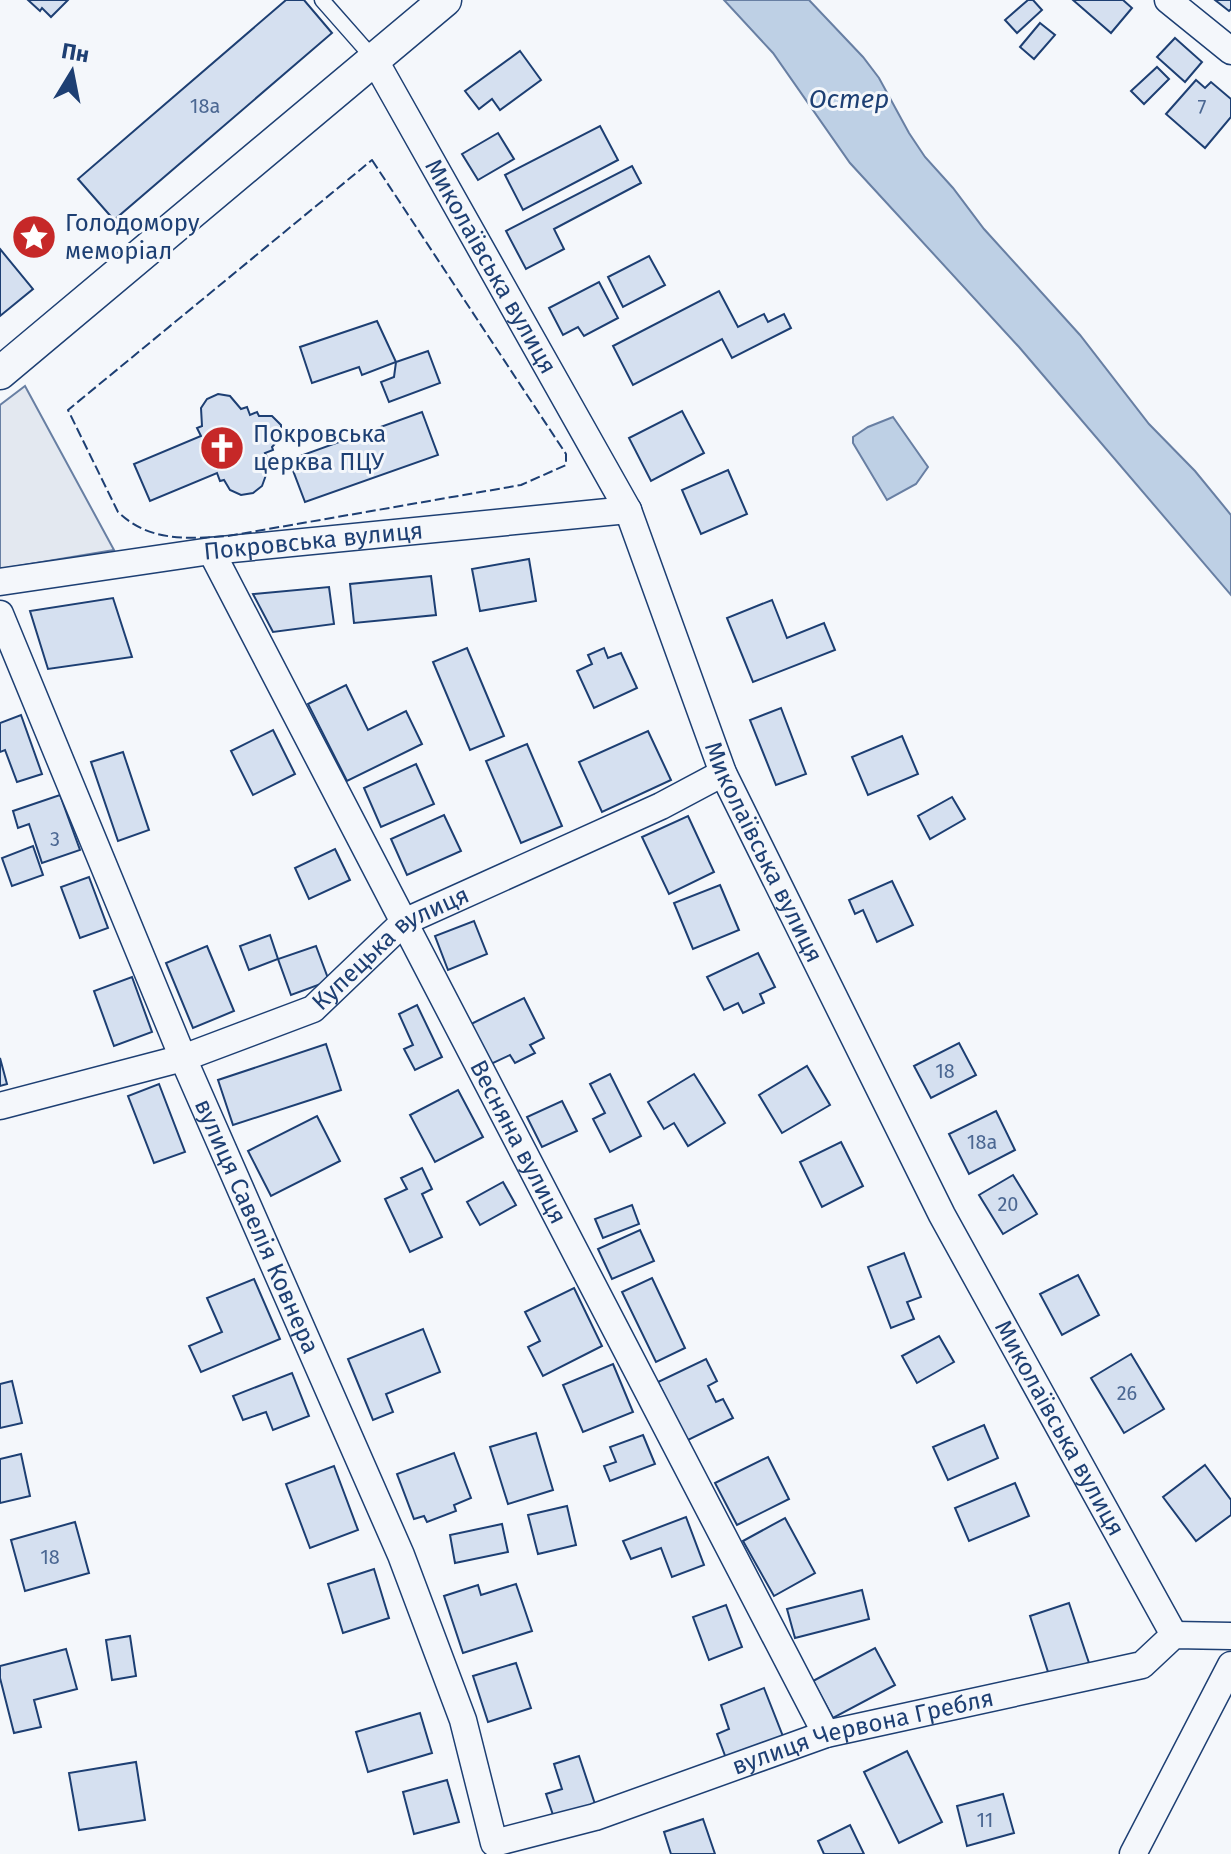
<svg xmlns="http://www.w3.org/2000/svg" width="1231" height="1854" font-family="'Fira Sans',sans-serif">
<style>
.parking{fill:#e3e8f0;stroke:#687fa3;stroke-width:2}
.water{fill:#bed0e5;stroke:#687fa3;stroke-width:2}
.building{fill:#d5e0f0;stroke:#1d3f73;stroke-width:2}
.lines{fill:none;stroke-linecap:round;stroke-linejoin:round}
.service-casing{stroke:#1d3f73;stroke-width:17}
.minor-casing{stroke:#1d3f73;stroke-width:29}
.tertiary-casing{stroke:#1d3f73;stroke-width:35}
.service{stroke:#f4f7fb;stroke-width:14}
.minor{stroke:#f4f7fb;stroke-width:26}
.tertiary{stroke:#f4f7fb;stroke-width:32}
.fence{stroke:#1d3f73;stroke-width:2;stroke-dasharray:10 4;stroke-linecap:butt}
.labels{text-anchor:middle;stroke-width:6;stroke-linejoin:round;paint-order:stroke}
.number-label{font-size:20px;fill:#4b6792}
.poi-label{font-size:24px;fill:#1d3f73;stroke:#f4f7fb;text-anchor:start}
.street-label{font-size:24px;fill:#1d3f73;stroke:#f4f7fb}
.water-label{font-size:26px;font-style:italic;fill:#1d3f73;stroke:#f4f7fb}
</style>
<rect width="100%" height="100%" fill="#f4f7fb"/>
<polygon class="parking" points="25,386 114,550 0,569 0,405"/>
<g class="water">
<polygon points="724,0 809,0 863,57 879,78 909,133 925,157 953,188 984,229 1080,335 1149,424 1195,471 1231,515 1231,595 1019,347 850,163 773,53"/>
<polygon points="893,417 928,467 916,484 887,500 853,443 853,437 868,427"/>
</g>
<g class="building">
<polygon points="28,0 68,0 51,17 42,8 40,11"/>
<polygon points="286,0 304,0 332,33 114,220 78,179"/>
<polygon points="1028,0 1033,0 1042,10 1017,33 1005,20"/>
<polygon points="1073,0 1123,0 1132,8 1111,33"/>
<polygon points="1215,0 1231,0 1231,9 1229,11"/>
<polygon points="1040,23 1055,35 1034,59 1020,47"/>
<polygon points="1175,38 1202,62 1185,82 1157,57"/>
<polygon points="520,51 541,80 500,110 492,99 479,109 465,91"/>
<polygon points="1157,67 1169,79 1144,104 1131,91"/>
<polygon points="1196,80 1205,88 1211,82 1231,99 1231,117 1205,148 1166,114"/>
<polygon points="600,126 618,160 523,210 505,175"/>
<polygon points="498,133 514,159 478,180 462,154"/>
<polygon points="632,166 641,183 554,229 564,249 526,269 506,231"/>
<polygon points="0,249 33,289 0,316"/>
<polygon points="649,256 665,285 623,307 608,277"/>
<polygon points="599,282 618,318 584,336 578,327 563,335 549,308"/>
<polygon points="719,291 738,327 764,314 768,322 784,314 791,328 732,358 722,339 633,385 613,346"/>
<polygon points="377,321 396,362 362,375 359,367 312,383 300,347"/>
<polygon points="428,351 440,383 389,402 381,382 394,377 396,362"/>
<polygon points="218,394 230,396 241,409 247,407 250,415 257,412 259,416 272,416 281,425 281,437 272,447 273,450 265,453 269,461 264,463 266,475 262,486 253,493 241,495 230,490 224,480 220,481 217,473 150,501 134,464 201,436 197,428 202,426 201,408 207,399"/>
<polygon points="682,411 704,453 651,481 629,438"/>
<polygon points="422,412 438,455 305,502 289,460"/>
<polygon points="728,470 747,514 701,534 682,490"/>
<polygon points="529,559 536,601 480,611 472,569"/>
<polygon points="431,576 436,615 354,623 350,584"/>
<polygon points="329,587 334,624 273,632 253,594"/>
<polygon points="113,598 132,657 48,669 30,611"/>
<polygon points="772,600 787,638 824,623 835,650 753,682 727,618"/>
<polygon points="467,648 504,736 470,750 433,662"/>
<polygon points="604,648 608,658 621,653 637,688 594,708 577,671 592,664 588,655"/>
<polygon points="346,685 368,730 406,711 422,744 347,781 308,704"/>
<polygon points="781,708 806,774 776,785 750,720"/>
<polygon points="21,715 42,774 17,782 5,750 0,752 0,723"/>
<polygon points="273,730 295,774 253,795 231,751"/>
<polygon points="648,731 671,780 602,812 579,762"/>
<polygon points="902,736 918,774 868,795 852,757"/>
<polygon points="527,744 562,826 521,843 486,761"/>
<polygon points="123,752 149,830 118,841 91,762"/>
<polygon points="416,764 434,804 381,827 364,788"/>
<polygon points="60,795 80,850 42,863 29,824 18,828 13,811"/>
<polygon points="952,797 965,819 930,839 918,816"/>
<polygon points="444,815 461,851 407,875 391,839"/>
<polygon points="688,816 714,872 669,894 642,837"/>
<polygon points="33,846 43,875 12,886 2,858"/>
<polygon points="335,849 350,880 309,899 295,868"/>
<polygon points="89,877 108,928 80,938 61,887"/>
<polygon points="892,881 913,925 877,942 863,910 855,914 849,900"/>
<polygon points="720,885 739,930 693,949 674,903"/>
<polygon points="474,921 487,954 448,970 435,936"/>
<polygon points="270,935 278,959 249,970 240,946"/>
<polygon points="207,946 234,1011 193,1028 166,963"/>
<polygon points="316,946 329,981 291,995 278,959"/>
<polygon points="758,953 775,987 760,994 764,1003 743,1013 738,1003 724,1010 707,977"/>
<polygon points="132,977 152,1032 114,1046 94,991"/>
<polygon points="524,998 544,1038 530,1045 535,1053 515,1063 510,1055 491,1064 471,1024"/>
<polygon points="417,1005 442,1057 415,1070 404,1049 413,1045 399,1014"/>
<polygon points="959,1043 976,1075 931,1098 914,1066"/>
<polygon points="326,1044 341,1090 233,1125 218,1080"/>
<polygon points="0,1058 7,1084 0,1086"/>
<polygon points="807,1066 830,1105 782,1133 759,1095"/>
<polygon points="610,1074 641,1136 610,1152 593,1119 605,1113 590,1084"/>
<polygon points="694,1074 725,1123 688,1146 674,1123 664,1129 648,1102"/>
<polygon points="159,1084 185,1152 154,1163 128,1096"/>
<polygon points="458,1090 483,1137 435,1162 410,1115"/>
<polygon points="562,1101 577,1131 542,1147 527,1117"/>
<polygon points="996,1111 1015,1150 969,1174 949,1134"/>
<polygon points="317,1116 340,1161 271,1196 248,1151"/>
<polygon points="841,1142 863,1186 822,1207 800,1162"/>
<polygon points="422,1168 432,1189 422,1194 442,1237 410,1252 385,1199 407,1189 401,1178"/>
<polygon points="1013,1175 1037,1214 1003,1234 979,1195"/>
<polygon points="503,1182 516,1205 480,1225 467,1202"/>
<polygon points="632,1205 639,1224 603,1238 595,1219"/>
<polygon points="640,1230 654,1261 612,1279 598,1249"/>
<polygon points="904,1253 921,1297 907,1302 914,1319 891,1328 868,1267"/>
<polygon points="1078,1275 1099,1315 1062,1335 1040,1294"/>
<polygon points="652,1278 685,1348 656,1362 622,1292"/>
<polygon points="254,1279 280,1339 201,1372 189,1346 222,1332 207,1298"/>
<polygon points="574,1288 602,1346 543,1376 528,1347 540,1341 525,1312"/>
<polygon points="423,1329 440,1372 386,1394 393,1412 373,1420 348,1359"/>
<polygon points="939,1336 954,1362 917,1383 902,1356"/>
<polygon points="1131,1354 1164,1409 1124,1433 1091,1378"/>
<polygon points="706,1359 717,1381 708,1386 716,1402 723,1399 733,1418 686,1441 658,1382"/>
<polygon points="613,1364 633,1412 583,1432 563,1385"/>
<polygon points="292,1373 309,1416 273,1430 266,1412 243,1420 233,1396"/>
<polygon points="12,1381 22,1423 0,1428 0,1384"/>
<polygon points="984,1425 998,1458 948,1480 933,1447"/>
<polygon points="536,1433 553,1490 508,1504 490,1447"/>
<polygon points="643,1435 655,1464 610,1481 604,1466 616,1462 610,1447"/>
<polygon points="454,1453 471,1498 454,1505 456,1511 427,1522 424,1516 414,1519 397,1474"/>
<polygon points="21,1454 30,1496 0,1503 0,1459"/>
<polygon points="768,1457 789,1499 737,1525 715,1483"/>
<polygon points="1205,1465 1231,1500 1231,1515 1196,1541 1163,1497"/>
<polygon points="334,1466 358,1530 310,1548 286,1484"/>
<polygon points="1015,1483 1029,1516 969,1541 955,1508"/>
<polygon points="567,1506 576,1545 538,1554 528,1515"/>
<polygon points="686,1517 704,1565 672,1577 661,1548 631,1559 623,1541"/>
<polygon points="785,1518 815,1573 774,1596 743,1541"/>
<polygon points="75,1522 89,1573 25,1591 11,1540"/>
<polygon points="502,1524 508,1552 455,1563 450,1535"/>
<polygon points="374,1569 389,1618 343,1633 328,1584"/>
<polygon points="516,1584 532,1631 463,1653 444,1596 478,1585 481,1595"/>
<polygon points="862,1590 869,1619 795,1638 787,1609"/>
<polygon points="1069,1603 1089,1663 1049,1675 1030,1616"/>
<polygon points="726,1605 742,1647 709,1660 693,1617"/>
<polygon points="130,1636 136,1676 112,1680 106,1640"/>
<polygon points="875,1648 895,1685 833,1718 813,1681"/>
<polygon points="66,1649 77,1689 34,1700 41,1727 14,1733 0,1678 0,1666"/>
<polygon points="516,1663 531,1708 488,1722 473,1676"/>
<polygon points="764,1688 784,1739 727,1761 717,1734 729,1729 721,1705"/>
<polygon points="420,1713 432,1753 368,1772 356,1732"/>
<polygon points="907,1751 942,1822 899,1843 864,1772"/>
<polygon points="579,1756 595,1804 554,1818 546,1794 562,1789 554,1764"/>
<polygon points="136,1762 145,1820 79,1830 69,1773"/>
<polygon points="447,1780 459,1822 414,1834 403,1792"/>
<polygon points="1003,1794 1014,1833 967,1846 957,1806"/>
<polygon points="703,1819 715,1854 671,1854 664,1832"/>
<polygon points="850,1825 864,1854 824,1854 818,1841"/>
</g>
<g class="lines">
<g class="service-casing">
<polyline id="service" points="322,0 374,59"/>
</g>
<g class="minor-casing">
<g id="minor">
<polyline points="1168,0 1231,51"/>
<path id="s1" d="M374,59l254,451 95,263 219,442 232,420"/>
<path id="s2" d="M211,551l615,1183"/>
<path id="s3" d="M0,582l211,-31 417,-41"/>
<path id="s4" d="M0,614l183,444 218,497 62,165 31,123 101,-26 231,-83 316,-69 32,-30 57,1"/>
<path id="s5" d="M0,1106l183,-48 130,-49 91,-87 257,-116 62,-33"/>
<polyline points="1133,1854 1231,1665"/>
</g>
</g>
<g class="tertiary-casing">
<polyline id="tertiary" points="0,373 445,0"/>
</g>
<use href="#service" class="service"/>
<use href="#minor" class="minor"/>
<use href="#tertiary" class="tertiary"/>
<path class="fence" d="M372,160l194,294v11l-45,20 -293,51c-40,3 -79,6 -110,-24l-50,-102z"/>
</g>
<defs>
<g id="sight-disc" transform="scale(2.3)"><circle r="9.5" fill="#c62828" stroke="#f4f7fb"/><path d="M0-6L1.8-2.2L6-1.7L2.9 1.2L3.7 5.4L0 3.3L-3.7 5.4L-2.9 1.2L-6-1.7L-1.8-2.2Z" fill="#fff"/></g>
<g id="church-disc" transform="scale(2.3)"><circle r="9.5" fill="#c62828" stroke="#f4f7fb"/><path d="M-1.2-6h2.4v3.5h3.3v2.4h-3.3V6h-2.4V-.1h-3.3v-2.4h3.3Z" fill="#fff"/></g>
</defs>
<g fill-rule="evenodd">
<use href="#sight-disc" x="34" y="237"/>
<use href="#church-disc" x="222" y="448"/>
</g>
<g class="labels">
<g class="number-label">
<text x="205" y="113">18а</text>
<text x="1202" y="114">7</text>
<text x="55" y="846">3</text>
<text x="945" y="1078">18</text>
<text x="982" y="1149">18а</text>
<text x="1008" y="1211">20</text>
<text x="1127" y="1400">26</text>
<text x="50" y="1564">18</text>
<text x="985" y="1827">11</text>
</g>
<g class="poi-label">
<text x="65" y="231">Голодомору<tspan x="65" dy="28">меморіал</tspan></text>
<text x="253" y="442">Покровська<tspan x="253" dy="28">церква ПЦУ</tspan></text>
</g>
<g class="street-label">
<text dy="8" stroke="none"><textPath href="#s1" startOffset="238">Миколаївська вулиця</textPath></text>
<text dy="8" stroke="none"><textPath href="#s3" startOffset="316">Покровська вулиця</textPath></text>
<text dy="8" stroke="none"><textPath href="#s1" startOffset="886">Миколаївська вулиця</textPath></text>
<text dy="8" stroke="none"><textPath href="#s5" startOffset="428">Купецька вулиця</textPath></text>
<text dy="8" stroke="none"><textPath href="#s2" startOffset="666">Весняна вулиця</textPath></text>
<text dy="8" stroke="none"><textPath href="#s4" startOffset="664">вулиця Савелія Ковнера</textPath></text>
<text dy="8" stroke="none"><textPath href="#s1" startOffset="1534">Миколаївська вулиця</textPath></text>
<text dy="8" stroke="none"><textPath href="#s4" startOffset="1712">вулиця Червона Гребля</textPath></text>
</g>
<g class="water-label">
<text x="849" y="108">Остер</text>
</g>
</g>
<g transform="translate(72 72) rotate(10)" stroke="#f4f7fb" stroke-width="6" paint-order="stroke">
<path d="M0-6L14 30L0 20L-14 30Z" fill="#1d3f73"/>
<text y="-12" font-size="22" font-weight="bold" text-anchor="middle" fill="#1d3f73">Пн</text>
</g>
</svg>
